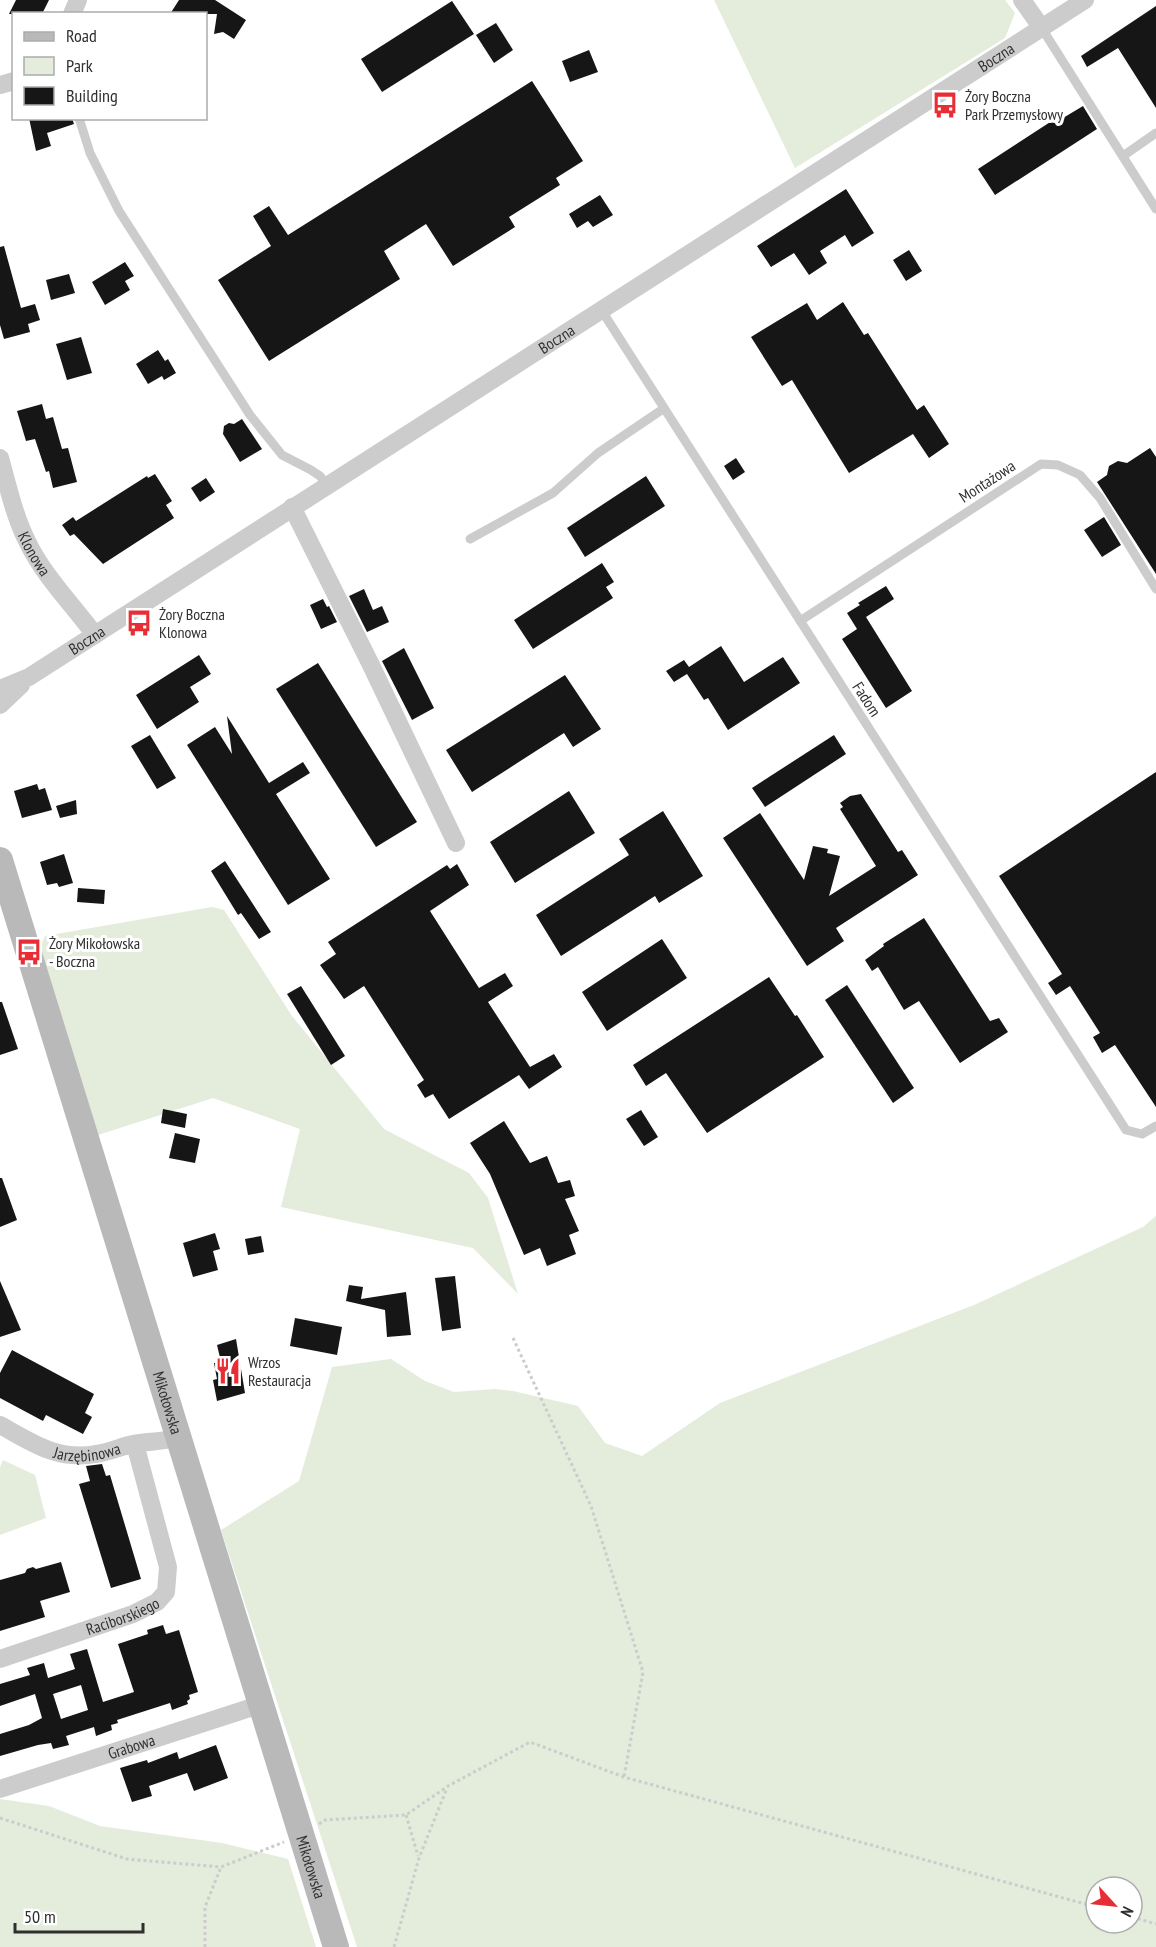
<svg xmlns="http://www.w3.org/2000/svg" width="1156" height="1947" font-family="'PT Sans Narrow',sans-serif">
<style>
.green{fill:#e4ecdc;fill-rule:evenodd}
.building{fill:#161616;fill-rule:evenodd}
.lines{fill:none;stroke-linecap:round;stroke-linejoin:round}
.path{stroke:#ccc;stroke-width:3;stroke-dasharray:3 3;stroke-linecap:butt}
.lane{stroke:#ccc;stroke-width:9}
.street{stroke:#ccc;stroke-width:18}
.secondary{stroke:#b9b9b9;stroke-width:26}
.labels{text-anchor:middle;stroke-width:6;stroke-linejoin:round;paint-order:stroke}
.street-label{font-size:16px;fill:#2f2f2f;stroke:#fff}
.poi-label{font-size:16px;fill:#2f2f2f;stroke:#fff;text-anchor:start}
</style>
<rect width="100%" height="100%" fill="#fff"/>
<g class="green">
<polygon points="714,0 1005,0 1015,13 1005,38 795,168"/>
<polygon points="212,907 224,910 292,1016 384,1129 469,1173 488,1198 518,1294 473,1248 281,1207 300,1129 213,1098 95,1136 38,952 45,936"/>
<path d="M1156,1216v731h-799l-136,-417 78,-49 33,-114 59,-8 34,22 29,11 41,-3 18,2 65,15 27,37 37,13 78,-53 254,-98 169,-78zM1096,1887h36v36h-36z"/>
<polygon points="3,1460 35,1475 46,1518 0,1535 0,1467"/>
<polygon points="0,1799 49,1806 100,1826 222,1843 288,1859 316,1947 0,1947"/>
</g>
<g class="building">
<polygon points="16,0 49,0 42,14 9,14"/>
<polygon points="179,0 215,0 246,20 234,39 223,32 214,34 217,14 170,14"/>
<polygon points="452,1 474,34 382,92 361,59"/>
<polygon points="1156,6 1156,108 1118,48 1087,67 1081,56"/>
<polygon points="496,23 513,50 494,63 476,35"/>
<polygon points="589,50 598,72 570,82 562,61"/>
<polygon points="532,81 583,161 556,178 560,185 509,217 515,227 453,266 426,224 384,251 400,279 269,361 218,280 271,246 253,216 269,206 288,235"/>
<polygon points="1083,106 1097,129 995,195 978,169 1061,115 1063,118"/>
<polygon points="29,118 72,118 74,124 47,133 51,146 36,151"/>
<polygon points="846,189 874,233 852,247 845,235 820,251 827,263 809,275 794,253 771,267 757,246"/>
<polygon points="600,195 613,215 593,227 588,221 577,228 569,214"/>
<polygon points="4,246 21,308 35,304 40,320 28,324 30,332 4,339 0,325 0,247"/>
<polygon points="909,250 922,271 906,281 893,260"/>
<polygon points="125,262 134,276 125,281 130,290 105,305 92,282"/>
<polygon points="69,274 75,293 51,300 46,280"/>
<polygon points="843,302 864,335 868,333 917,410 924,405 949,444 929,458 913,434 849,473 792,380 782,386 751,337 807,303 817,320"/>
<polygon points="81,337 92,373 67,380 56,344"/>
<polygon points="158,350 165,361 168,359 176,373 164,380 162,376 148,384 136,364"/>
<polygon points="42,404 46,419 53,417 62,449 68,448 77,482 53,488 49,471 46,472 35,439 26,441 17,411"/>
<polygon points="242,419 262,449 240,462 223,434 224,426 229,423 234,424"/>
<polygon points="1150,448 1156,457 1156,574 1097,482 1107,475 1109,466 1118,461 1127,463"/>
<polygon points="736,458 745,472 733,480 724,466"/>
<polygon points="155,474 172,501 166,505 174,518 103,564 74,534 70,536 62,525 73,517 76,521 147,476 148,478"/>
<polygon points="646,476 665,506 585,557 567,528"/>
<polygon points="206,478 215,492 200,502 191,488"/>
<polygon points="1104,517 1121,545 1102,557 1084,530"/>
<polygon points="602,563 614,582 606,587 613,598 533,649 514,620"/>
<polygon points="886,586 894,599 866,617 912,691 886,708 842,639 857,629 847,613 860,605 858,603"/>
<polygon points="364,589 373,610 382,606 389,622 367,632 349,596"/>
<polygon points="323,599 327,607 329,606 337,622 321,629 310,605"/>
<polygon points="721,646 744,682 783,657 800,683 728,730 708,698 704,700 687,674 674,682 666,671 684,660 689,667"/>
<polygon points="404,648 434,708 412,720 382,661"/>
<polygon points="199,655 211,674 190,687 199,702 157,729 136,695"/>
<polygon points="318,663 417,822 376,847 276,689"/>
<polygon points="565,675 601,729 573,747 564,733 472,792 446,750"/>
<polygon points="227,716 269,783 303,762 310,773 276,794 330,879 288,905 187,745 215,727 232,754"/>
<polygon points="150,735 176,778 157,789 131,746"/>
<polygon points="834,735 846,754 765,807 752,788"/>
<polygon points="1156,772 1156,1107 1115,1045 1102,1053 1093,1037 1100,1033 1070,986 1056,995 1048,983 1062,974 999,876"/>
<polygon points="37,784 39,790 45,788 52,810 22,818 14,791"/>
<polygon points="569,791 595,833 515,883 490,842"/>
<polygon points="861,794 898,852 902,850 918,875 836,928 844,941 807,966 723,838 760,813 804,880 813,846 828,849 827,853 840,856 829,896 876,866 840,809 843,807 840,803 850,796"/>
<polygon points="76,800 77,814 60,818 56,806"/>
<polygon points="663,811 703,876 659,903 655,896 561,956 536,915 629,855 619,839"/>
<polygon points="64,854 73,883 59,887 57,883 47,885 40,862"/>
<polygon points="225,861 271,932 259,939 241,913 238,915 211,871"/>
<polygon points="457,864 469,885 430,911 479,988 505,973 513,986 488,1002 530,1067 554,1054 562,1067 529,1089 519,1075 449,1119 433,1094 425,1098 417,1085 424,1080 364,986 344,999 320,965 336,954 328,942 447,865 450,869"/>
<polygon points="78,888 105,890 104,904 77,902"/>
<polygon points="924,918 990,1021 999,1018 1008,1032 960,1063 919,1001 904,1010 878,967 872,971 865,960 884,946 883,944"/>
<polygon points="662,939 687,978 607,1031 582,992"/>
<polygon points="769,977 795,1016 797,1015 824,1057 707,1133 666,1073 646,1086 633,1065"/>
<polygon points="847,985 914,1088 893,1103 825,1000"/>
<polygon points="301,986 345,1056 331,1065 287,994"/>
<polygon points="0,1002 2,1002 18,1049 0,1055"/>
<polygon points="163,1109 187,1114 185,1128 161,1123"/>
<polygon points="641,1110 658,1137 644,1146 626,1119"/>
<polygon points="504,1121 530,1163 547,1156 558,1183 570,1180 575,1196 565,1199 579,1231 569,1235 576,1254 547,1266 540,1248 524,1255 490,1174 470,1143"/>
<polygon points="175,1133 200,1139 195,1163 169,1158"/>
<polygon points="0,1178 2,1178 17,1220 0,1227"/>
<polygon points="215,1233 220,1249 213,1251 218,1270 193,1277 183,1243"/>
<polygon points="261,1236 264,1252 248,1255 245,1239"/>
<polygon points="455,1276 461,1328 442,1331 435,1278"/>
<polygon points="0,1281 21,1330 0,1337"/>
<polygon points="349,1285 363,1287 361,1299 406,1292 411,1335 387,1337 385,1310 346,1301"/>
<polygon points="295,1318 342,1327 337,1355 290,1346"/>
<polygon points="236,1339 245,1393 217,1401 213,1380 217,1379 214,1363 221,1362 217,1345"/>
<polygon points="12,1350 94,1394 85,1413 92,1417 83,1434 46,1415 43,1421 0,1398 0,1373"/>
<polygon points="102,1464 106,1476 110,1475 141,1579 111,1588 79,1484 90,1481 86,1466"/>
<polygon points="61,1562 70,1592 40,1601 45,1617 0,1631 0,1580 25,1573 27,1569 33,1567 36,1569"/>
<path d="M163,1625l3,9 13,-4 19,62 -9,3 1,4 -3,2 1,3 -16,6 -2,-7 -53,17 1,3 -7,2 1,5 -16,6 -2,-9 -28,9 3,9 -16,4 -2,-6 -13,2 -38,11v-22l29,-9 13,-7 -7,-24 -35,12v-22l30,-9 -3,-7 17,-5 4,15 27,-9 -5,-15 17,-5 16,53 31,-10 -16,-48 30,-10 -1,-4zM81,1685l7,25 -27,9 -8,-25z"/>
<polygon points="216,1745 228,1778 194,1791 187,1773 149,1786 152,1796 132,1802 120,1768 147,1760 148,1763 177,1752 179,1759"/>
</g>
<g class="lines">
<g class="path">
<polyline points="513,1338 591,1506 643,1672 624,1777"/>
<polyline points="406,1815 418,1856"/>
<polyline points="0,1818 127,1859 221,1867 284,1842"/>
<polyline points="319,1824 325,1820 406,1815 448,1786 530,1742 624,1777 1096,1907"/>
<polyline points="1132,1917 1156,1924"/>
<polyline points="205,1947 205,1907 221,1867"/>
<polyline points="394,1947 419,1858 447,1788"/>
</g>
<g class="lane">
<polyline points="1041,27 1156,209"/>
<polyline points="79,118 90,153 119,211 250,415 282,455 311,470 320,476 327,485"/>
<polyline points="1123,156 1156,133"/>
<polyline points="602,311 1126,1130 1142,1134 1156,1126"/>
<polyline points="470,539 553,493 598,453 663,409"/>
<polyline points="800,621 1041,464 1058,465 1080,475 1100,498 1156,589"/>
</g>
<g class="street">
<polyline points="1022,0 1041,27"/>
<polyline points="72,14 78,0"/>
<polyline points="0,85 14,81"/>
<path id="s1" d="M0,458c8,28 14,57 27,83 16,34 45,63 68,94"/>
<polyline points="292,507 371,665 456,843"/>
<path id="s2" d="M0,689l29,-12 1056,-677"/>
<polyline points="0,705 21,685"/>
<path id="s3" d="M0,1425c33,18 57,36 96,29 13,-2 24,-7 37,-10 15,-3 31,-2 46,-7"/>
<path id="s4" d="M0,1659l133,-45 24,-12 9,-10 2,-25 -33,-123"/>
<path id="s5" d="M0,1789l262,-85"/>
</g>
<path class="secondary" id="s6" d="M0,860l336,1087"/>
</g>
<defs>
<g id="bus-bare" transform="scale(2.07)"><path d="M-5-6H5V4H4V6H2V4H-2V6H-4V4H-5ZM-3.5-4V0h7V-4ZM-3.5 1.2v1.5H-2V1.2ZM2 1.2v1.5H3.5V1.2Z" fill="#e82e34" stroke="#fff" stroke-width="2.5" paint-order="stroke"/></g>
<g id="restaurant-bare" transform="scale(2.07)"><path d="M-5-6h1v4h1v-4h1v4h1v-4h1v5L-1.5 .5V6h-2V.5L-5-1ZM5-6V6H3V1.5H1.5Q1.5-4 5-6Z" fill="#e82e34" stroke="#fff" stroke-width="2.5" paint-order="stroke"/></g>
</defs>
<g fill-rule="evenodd">
<use href="#bus-bare" x="945" y="105"/>
<use href="#bus-bare" x="139" y="623"/>
<use href="#bus-bare" x="29" y="952"/>
<use href="#restaurant-bare" x="228" y="1371"/>
</g>
<g class="labels">
<g class="street-label">
<text dy="6" stroke="none"><textPath href="#s2" startOffset="1180">Boczna</textPath></text>
<text dy="6" stroke="none"><textPath href="#s2" startOffset="658">Boczna</textPath></text>
<text transform="translate(987 481) rotate(-33)" y="6">Montażowa</text>
<text dy="6" stroke="none"><textPath href="#s1" startOffset="102">Klonowa</textPath></text>
<text dy="6" stroke="none"><textPath href="#s2" startOffset="100">Boczna</textPath></text>
<text transform="translate(867 699) rotate(57)" y="6">Fadom</text>
<text dy="6" stroke="none"><textPath href="#s6" startOffset="568">Mikołowska</textPath></text>
<text dy="6" stroke="none"><textPath href="#s3" startOffset="94">Jarzębinowa</textPath></text>
<text dy="6" stroke="none"><textPath href="#s4" startOffset="130">Raciborskiego</textPath></text>
<text dy="6" stroke="none"><textPath href="#s5" startOffset="138">Grabowa</textPath></text>
<text dy="6" stroke="none"><textPath href="#s6" startOffset="1054">Mikołowska</textPath></text>
</g>
<g class="poi-label">
<text x="965" y="102">Żory Boczna<tspan x="965" dy="18">Park Przemysłowy</tspan></text>
<text x="159" y="620">Żory Boczna<tspan x="159" dy="18">Klonowa</tspan></text>
<text x="49" y="949">Żory Mikołowska<tspan x="49" dy="18">- Boczna</tspan></text>
<text x="248" y="1368">Wrzos<tspan x="248" dy="18">Restauracja</tspan></text>
</g>
</g>
<rect x="12" y="12" width="195" height="108" fill="#ffffff" stroke="#acacac" stroke-width="1.5"/>
<rect x="24" y="32" width="30" height="9" fill="#b9b9b9" stroke="#acacac" stroke-width="1.5"/>
<text x="66" y="42" font-size="18" fill="#2f2f2f">Road</text>
<rect x="24" y="57" width="30" height="18" fill="#e4ecdc" stroke="#acacac" stroke-width="1.5"/>
<text x="66" y="72" font-size="18" fill="#2f2f2f">Park</text>
<rect x="24" y="87" width="30" height="18" fill="#161616" stroke="#acacac" stroke-width="1.5"/>
<text x="66" y="102" font-size="18" fill="#2f2f2f">Building</text>
<g transform="translate(1114 1905) rotate(117)"><circle r="28" fill="#ffffff" stroke="#acacac" stroke-width="1.5"/>
<path d="M0-4.5L10 22L0 15L-10 22Z" fill="#e82e34"/>
<text y="-9" font-size="16" font-weight="bold" text-anchor="middle" fill="#2f2f2f">N</text>
</g>
<path d="M15 1923v9h128v-9" fill="none" stroke="#2f2f2f" stroke-width="3"/>
<text x="24" y="1923" font-size="18" fill="#2f2f2f" stroke="#ffffff" stroke-width="4.5" paint-order="stroke">50 m</text>
</svg>
